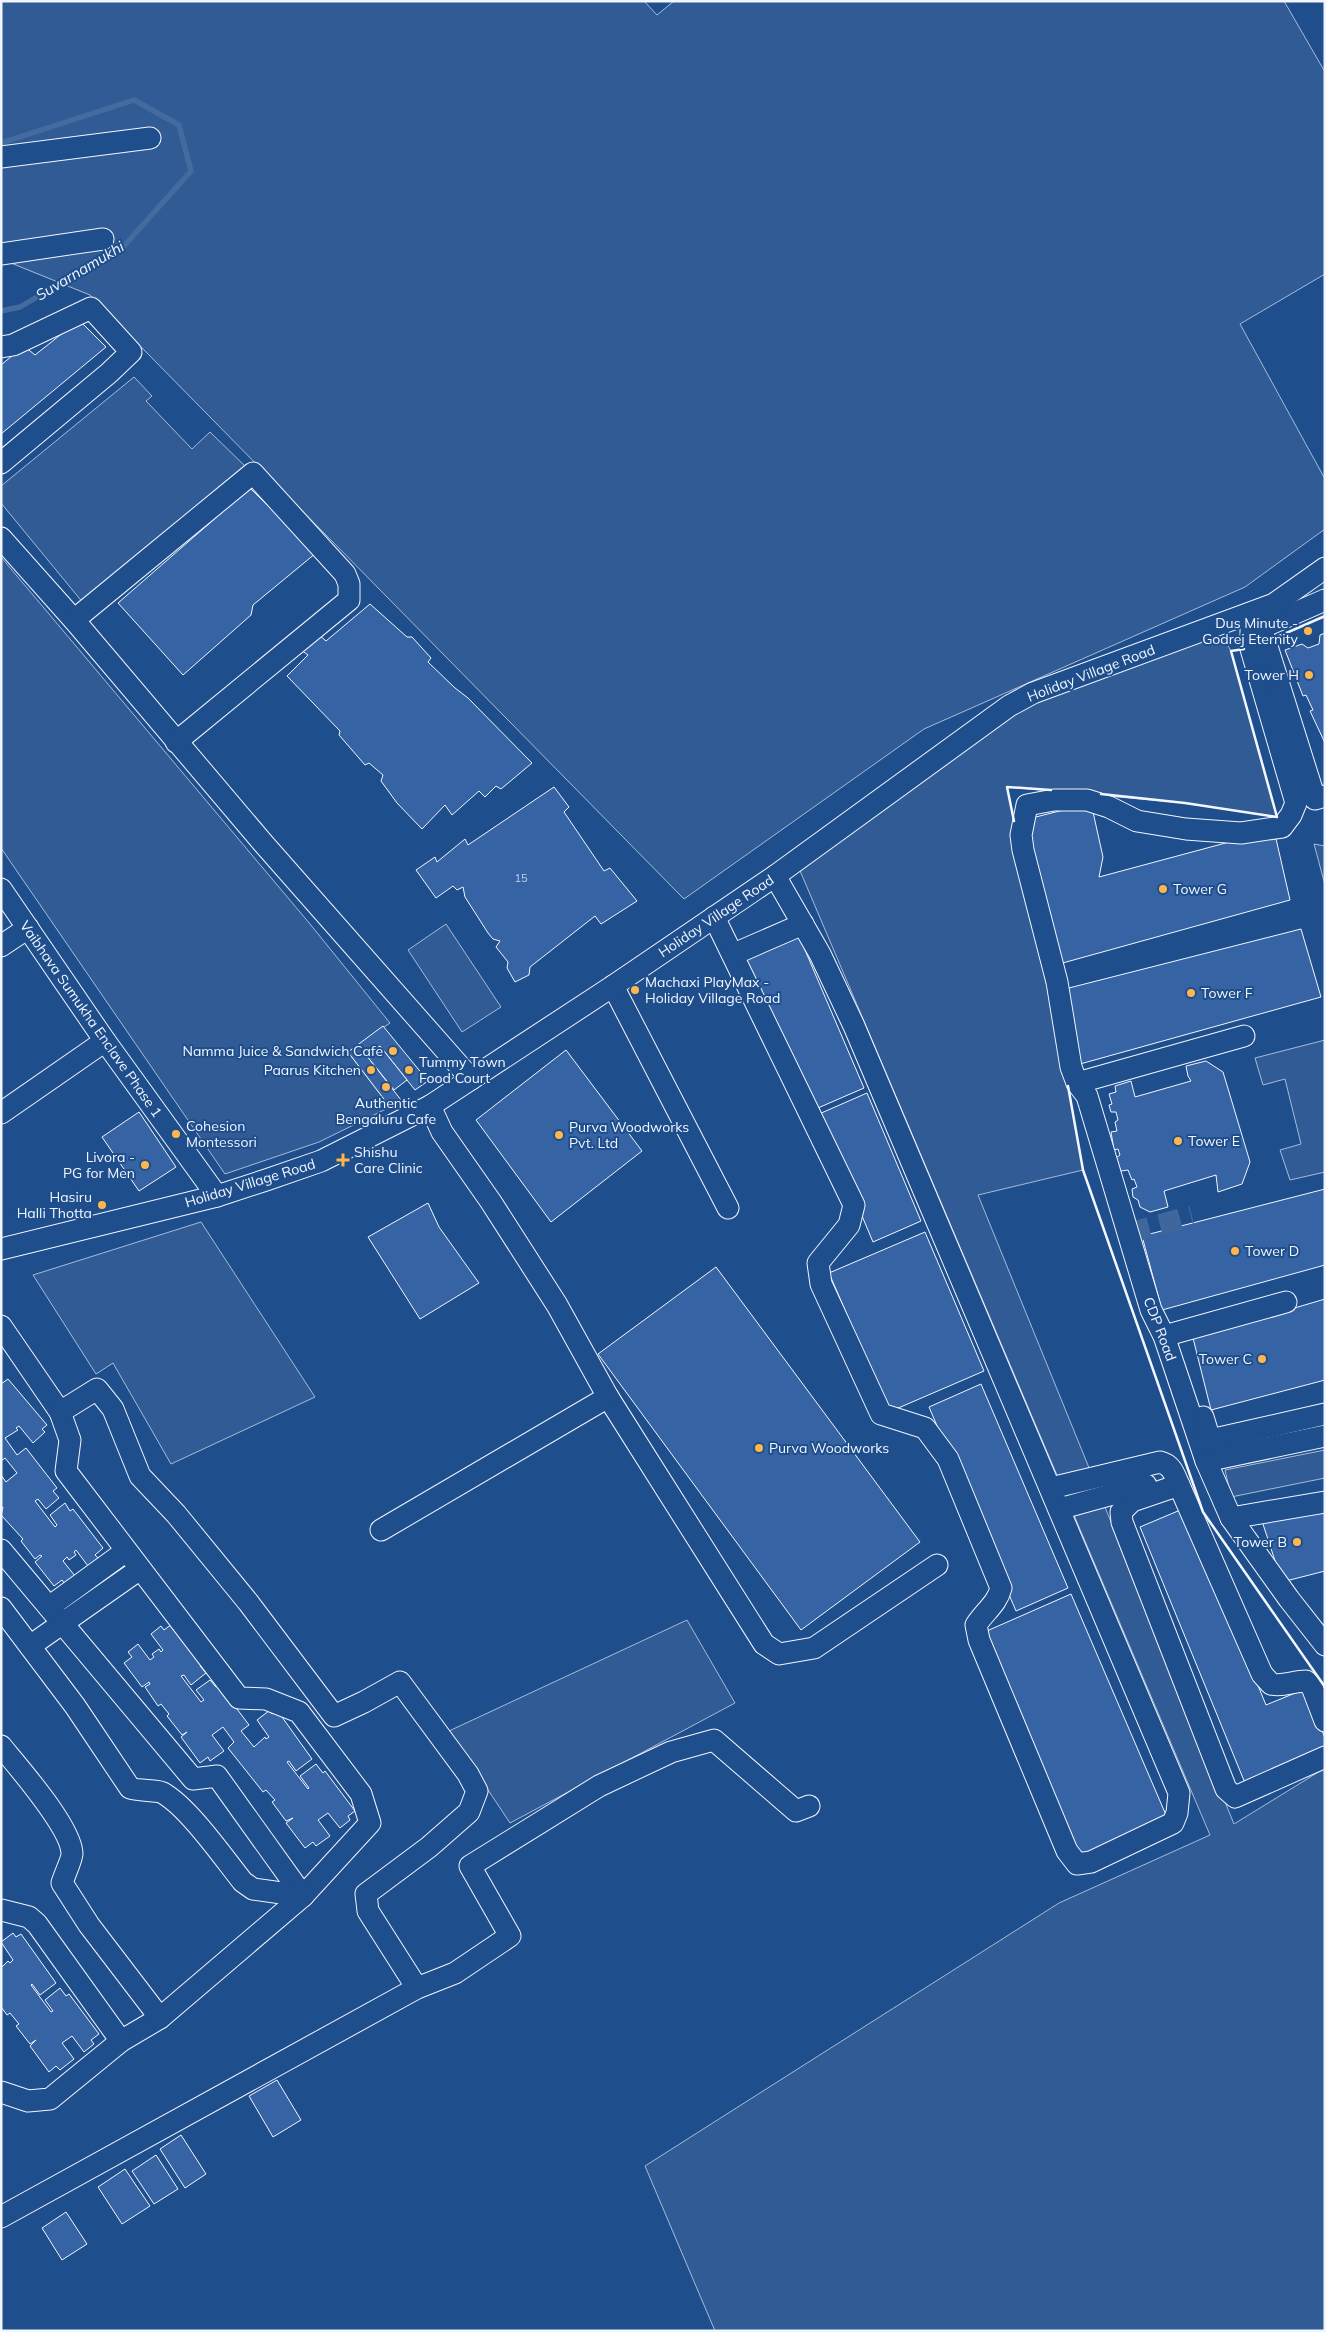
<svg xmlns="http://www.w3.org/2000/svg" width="1326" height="2332" font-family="Mulish,sans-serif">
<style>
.green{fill:#305b95;stroke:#a8bbd7}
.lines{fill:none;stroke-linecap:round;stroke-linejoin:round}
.stream{stroke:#446ba0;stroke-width:5.5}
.building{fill:#3563a3;stroke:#f2f6ff}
.minor-tunnel{stroke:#3f679d;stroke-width:21;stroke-dasharray:21 11;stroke-linecap:butt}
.minor-casing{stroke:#f2f6ff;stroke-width:23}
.minor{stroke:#1f4e8c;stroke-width:21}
.wall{stroke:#f2f6ff;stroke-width:2.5}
.poi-dot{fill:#ffb74d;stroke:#1f4e8c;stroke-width:2}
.labels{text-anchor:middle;stroke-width:4;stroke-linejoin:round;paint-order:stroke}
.number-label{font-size:11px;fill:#c3d1e8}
.poi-label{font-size:14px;fill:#f2f6ff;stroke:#1f4e8c;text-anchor:start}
.street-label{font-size:14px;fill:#f2f6ff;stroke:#1f4e8c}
.water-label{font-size:15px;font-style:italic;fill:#f2f6ff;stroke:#1f4e8c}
</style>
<rect width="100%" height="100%" fill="#1f4e8c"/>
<g class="green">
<polygon points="1,1 644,1 657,15 674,1 1284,1 1325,72 1325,274 1240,324 1325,479 1325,529 1245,587 924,729 684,899 90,295 1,259"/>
<polygon points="134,377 152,396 146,401 192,449 210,432 248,469 84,604 1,503 1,486"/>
<polygon points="1,557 310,924 390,1023 348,1052 390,1107 319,1142 225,1174 1,848"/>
<polygon points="1219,630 1231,651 1277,817 1185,803 1007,787 1060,1038 1083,1170 978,1195 1234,1824 1325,1768 1325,2331 715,2331 645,2166 1059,1903 1210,1835 798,866 980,724"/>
<polygon points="1314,844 1325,846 1325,885"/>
<polygon points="446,924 501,1007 462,1032 408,950"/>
<polygon points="1325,1040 1325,1172 1290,1180 1280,1150 1301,1144 1285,1079 1263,1085 1255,1058"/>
<polygon points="201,1222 315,1397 171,1464 113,1363 96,1374 33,1275"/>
<polygon points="1325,1450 1325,1478 1231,1497 1225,1470"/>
<polygon points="687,1620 735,1703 510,1823 449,1731"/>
</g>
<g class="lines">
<polyline class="stream" points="1,143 134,100 179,125 191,171 124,246 20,307 1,311"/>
</g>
<g class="building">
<polygon points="79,320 106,347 1,434 1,365 24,346 35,355"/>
<polygon points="250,488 316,553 253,605 251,615 183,675 118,603"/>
<polygon points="370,604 407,637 412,637 431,658 428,662 455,688 468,698 532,763 501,789 496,786 485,797 479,791 452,815 445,805 422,829 397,803 381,781 383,775 369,763 365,765 339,735 340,731 287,676 308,655 301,650 317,633 326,641"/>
<polygon points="1325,633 1325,743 1310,711 1313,710 1306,695 1303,696 1285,650 1302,644 1308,648 1319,644 1320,635"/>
<polygon points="554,787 569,807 564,812 604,871 610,868 637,901 601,924 595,916 530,967 529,975 515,982 507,968 508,962 496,947 500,941 493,939 488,933 465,897 463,887 457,890 453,886 436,898 416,870 435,857 437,862 465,839 468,845"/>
<polygon points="1091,803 1103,857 1099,877 1274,830 1290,900 1059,964 1020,821"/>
<polygon points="796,929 864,1088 811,1111 743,952"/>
<polygon points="1301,929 1321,997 1080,1064 1061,990"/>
<polygon points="383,1026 428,1081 415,1090 380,1046 367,1056 401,1100 390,1107 348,1052"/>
<polygon points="380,1046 407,1080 394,1090 367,1056"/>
<polygon points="566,1050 642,1151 551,1222 476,1120"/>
<polygon points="1206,1061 1223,1072 1250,1162 1242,1184 1218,1192 1216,1175 1164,1191 1168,1207 1150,1212 1140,1207 1138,1200 1133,1197 1132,1189 1137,1187 1134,1179 1132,1180 1128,1170 1121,1171 1116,1158 1120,1155 1118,1149 1114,1150 1111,1132 1117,1131 1115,1122 1118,1120 1116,1112 1111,1112 1109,1105 1112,1104 1109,1094 1116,1092 1115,1086 1131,1081 1135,1097 1191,1081 1188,1076 1186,1066"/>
<polygon points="867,1093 921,1221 873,1242 819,1114"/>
<polygon points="139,1112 176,1167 139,1191 102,1137"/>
<polygon points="1325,1189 1325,1265 1162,1310 1142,1236"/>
<polygon points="428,1203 439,1227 479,1283 420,1319 368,1237"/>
<polygon points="925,1232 984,1371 889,1412 829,1273"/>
<polygon points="716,1267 920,1542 801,1630 598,1354"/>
<polygon points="1325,1299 1325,1380 1211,1410 1193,1338"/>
<polygon points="8,1379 47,1425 42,1429 45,1432 33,1443 19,1426 16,1428 18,1430 5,1438 17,1455 26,1448 57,1488 53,1491 59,1498 46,1509 38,1499 35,1501 55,1527 57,1525 50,1515 65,1503 70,1511 73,1509 103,1548 95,1555 99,1559 88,1566 76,1550 74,1552 76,1555 69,1560 67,1557 63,1561 75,1576 65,1584 62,1580 54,1586 35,1562 42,1556 40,1555 35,1559 21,1541 23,1539 1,1515 3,1507 1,1508 1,1475 6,1482 17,1473 5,1458 1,1461 1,1384"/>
<polygon points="981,1384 1068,1588 1016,1611 929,1407"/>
<polygon points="1325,1493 1325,1571 1282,1582 1259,1512"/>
<polygon points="1185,1508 1266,1705 1305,1689 1325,1738 1325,1751 1245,1783 1140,1527"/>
<polygon points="1071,1594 1169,1822 1077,1861 980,1634"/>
<polygon points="172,1624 202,1664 200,1666 206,1673 191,1685 184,1675 181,1676 201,1702 204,1700 196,1690 210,1680 216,1687 219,1685 249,1725 241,1731 254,1747 265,1737 266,1739 269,1737 257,1720 270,1710 272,1714 277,1710 312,1759 296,1771 289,1761 287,1762 308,1789 309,1788 300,1776 316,1764 323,1773 325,1771 355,1811 348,1816 350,1820 340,1828 328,1813 318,1820 330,1836 316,1846 313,1842 305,1848 286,1823 293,1818 286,1821 272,1802 275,1800 266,1790 263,1792 228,1748 234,1742 223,1727 212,1735 224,1751 210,1761 208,1757 200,1763 181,1737 187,1732 182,1735 167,1716 169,1714 161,1704 158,1706 145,1687 150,1684 149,1682 142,1687 124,1663 132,1657 128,1652 138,1644 150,1660 154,1657 152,1654 159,1649 161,1652 163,1650 151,1634 161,1626 164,1630"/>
<polygon points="13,1933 16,1937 21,1934 56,1983 40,1995 32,1984 31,1985 51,2012 53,2011 45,2000 60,1988 66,1996 69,1994 99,2034 91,2040 94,2044 84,2052 72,2036 62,2043 74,2059 60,2070 56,2066 49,2072 30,2046 36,2040 30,2044 16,2026 19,2024 10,2013 7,2015 1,2007 1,1968 8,1961 10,1963 13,1960 1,1942"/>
<polygon points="277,2080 301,2120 273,2137 249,2096"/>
<polygon points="181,2135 206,2174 185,2188 160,2149"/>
<polygon points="156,2155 178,2189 154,2204 132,2171"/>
<polygon points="125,2169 150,2206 122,2224 98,2187"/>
<polygon points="66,2212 87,2244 62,2260 42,2228"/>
</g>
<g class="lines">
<polyline class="minor-tunnel" points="1129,1233 1192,1216"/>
<g class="minor-casing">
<g id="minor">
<polyline points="1,157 150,138"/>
<polyline points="1,254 103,239"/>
<polyline points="1,347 13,345 91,308 131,352 109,373 1,463"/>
<polyline points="1,538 74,620 263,843 471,1079"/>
<polyline points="1251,613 1251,649 1296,803 1291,815 1282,827 1241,833 1186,829 1137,821 1109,807 1087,800 1054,800 1027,805 1021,835 1023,850 1057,982 1071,1067 1077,1083 1087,1096 1151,1310 1164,1336 1206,1461 1325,1436"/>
<polyline points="74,620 253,473 345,574 349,584 349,600 176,742"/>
<polyline points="1263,627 1325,600"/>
<polyline points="1264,637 1315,799 1325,796"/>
<polyline points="1,889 105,1041 217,1196"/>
<path d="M714,917l140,288 -5,20 -31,38 3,21 60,130 44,14 23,31 53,129c-4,16 -16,23 -25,37l3,15 88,211 10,13 14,-2 82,-39 4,-10 2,-20 -325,-767 -34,-72 -45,-78"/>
<polyline points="1,946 28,928"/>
<polyline points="734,954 803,924"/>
<polyline points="613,986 728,1208"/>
<polyline points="1077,1083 1244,1036"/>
<polyline points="430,1106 442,1132 491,1202 557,1305 608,1397 764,1644 779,1654 814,1648 937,1565"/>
<polyline points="1,1113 105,1041"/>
<polyline points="1,1249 217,1196 266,1180 321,1161 430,1106 613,986 775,876 1009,706 1033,693 1274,604 1325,568"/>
<polyline points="1,1326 60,1412 70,1440 66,1471 239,1698 266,1699 299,1712 361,1794 370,1823 303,1896 160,2018 121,2041 50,2099 28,2101 1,2092"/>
<polyline points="1164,1336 1286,1302"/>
<polyline points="60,1412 97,1389 113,1409 140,1476 176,1514 248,1602 334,1716 364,1702 400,1682 468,1774 477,1791 469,1812 429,1847 366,1894 368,1911 417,1988"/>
<polyline points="1203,1417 1210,1440 1325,1414"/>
<polyline points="1206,1461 1231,1518 1325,1502"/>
<polyline points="1179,1485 1132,1501 1121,1512 1122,1522 1226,1789 1235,1797 1325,1757"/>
<path d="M1051,1488l109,-26c12,3 14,12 19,23l83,189 9,10c12,3 22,-3 35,-3l6,6 13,34"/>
<polyline points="1059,1509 1146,1485"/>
<polyline points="1231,1518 1289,1599 1325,1645"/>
<polyline points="381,1530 608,1397"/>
<polyline points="1,1550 193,1779 217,1776 303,1896"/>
<polyline points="49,1607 126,1551"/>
<path d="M1,1608l74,98 55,82c8,3 29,2 33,5 26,15 60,64 80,89l10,7 50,7"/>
<polyline points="30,1646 140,1569"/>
<path d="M1,1746c18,22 71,82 71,108 0,5 -8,22 -10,29l27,42 71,93"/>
<polyline points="1,1910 29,1917 37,1924 121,2041"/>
<polyline points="1,2217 417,1988 455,1973 510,1936 470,1866 599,1786 671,1752 714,1740 796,1811 809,1806"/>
</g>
</g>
<use href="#minor" class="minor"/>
<g class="wall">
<polyline points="1270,640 1325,616"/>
<polyline points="1101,794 1185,803 1277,817 1231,651 1244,649"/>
<polyline points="1014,821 1007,787 1051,790"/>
<polyline points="1068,1086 1083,1170 1203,1512 1325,1687"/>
</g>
</g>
<g class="poi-dot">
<circle cx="1308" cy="631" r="5"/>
<circle cx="1309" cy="675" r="5"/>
<circle cx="1163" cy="889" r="5"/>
<circle cx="635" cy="990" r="5"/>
<circle cx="1191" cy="993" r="5"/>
<circle cx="393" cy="1051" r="5"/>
<circle cx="371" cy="1070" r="5"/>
<circle cx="409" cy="1070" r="5"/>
<circle cx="386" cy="1087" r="5"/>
<circle cx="176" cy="1134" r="5"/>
<circle cx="559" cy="1135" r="5"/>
<circle cx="1178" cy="1141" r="5"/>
<path d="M340.5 1152.5h5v5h5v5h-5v5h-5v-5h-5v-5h5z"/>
<circle cx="145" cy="1165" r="5"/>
<circle cx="102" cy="1205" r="5"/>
<circle cx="1235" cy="1251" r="5"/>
<circle cx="1262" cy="1359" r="5"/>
<circle cx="759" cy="1448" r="5"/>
<circle cx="1297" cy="1542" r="5"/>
</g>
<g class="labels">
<g class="number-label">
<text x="521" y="882">15</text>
</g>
<g class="poi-label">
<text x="1298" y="628" text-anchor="end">Dus Minute -<tspan x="1298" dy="16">Godrej Eternity</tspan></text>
<text x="1299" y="680" text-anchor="end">Tower H</text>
<text x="1173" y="894">Tower G</text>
<text x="645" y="987">Machaxi PlayMax -<tspan x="645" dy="16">Holiday Village Road</tspan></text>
<text x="1201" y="998">Tower F</text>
<text x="383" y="1056" text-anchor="end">Namma Juice &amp; Sandwich Cafe</text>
<text x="419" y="1067">Tummy Town<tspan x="419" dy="16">Food Court</tspan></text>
<text x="361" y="1075" text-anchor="end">Paarus Kitchen</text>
<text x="386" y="1108" text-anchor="middle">Authentic<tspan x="386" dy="16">Bengaluru Cafe</tspan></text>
<text x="186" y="1131">Cohesion<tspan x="186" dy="16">Montessori</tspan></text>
<text x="569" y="1132">Purva Woodworks<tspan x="569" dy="16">Pvt. Ltd</tspan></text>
<text x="1188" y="1146">Tower E</text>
<text x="354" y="1157">Shishu<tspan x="354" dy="16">Care Clinic</tspan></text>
<text x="135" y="1162" text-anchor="end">Livora -<tspan x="135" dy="16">PG for Men</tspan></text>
<text x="92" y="1202" text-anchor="end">Hasiru<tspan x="92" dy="16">Halli Thotta</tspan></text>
<text x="1245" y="1256">Tower D</text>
<text x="1252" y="1364" text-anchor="end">Tower C</text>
<text x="769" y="1453">Purva Woodworks</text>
<text x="1287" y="1547" text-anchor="end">Tower B</text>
</g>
<g class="street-label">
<text transform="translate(1091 673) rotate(-21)" y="5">Holiday Village Road</text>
<text transform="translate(716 916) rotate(-34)" y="5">Holiday Village Road</text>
<text transform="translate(91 1019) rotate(55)" y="5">Vaibhava Sumukha Enclave Phase 1</text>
<text transform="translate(250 1183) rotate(-17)" y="5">Holiday Village Road</text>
<text transform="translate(1160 1329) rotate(69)" y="5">CDP Road</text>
</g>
<g class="water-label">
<text transform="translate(80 271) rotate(-31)" y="5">Suvarnamukhi</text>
</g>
</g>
<rect width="1326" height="2332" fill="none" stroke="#f2f6ff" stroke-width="5"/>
</svg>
